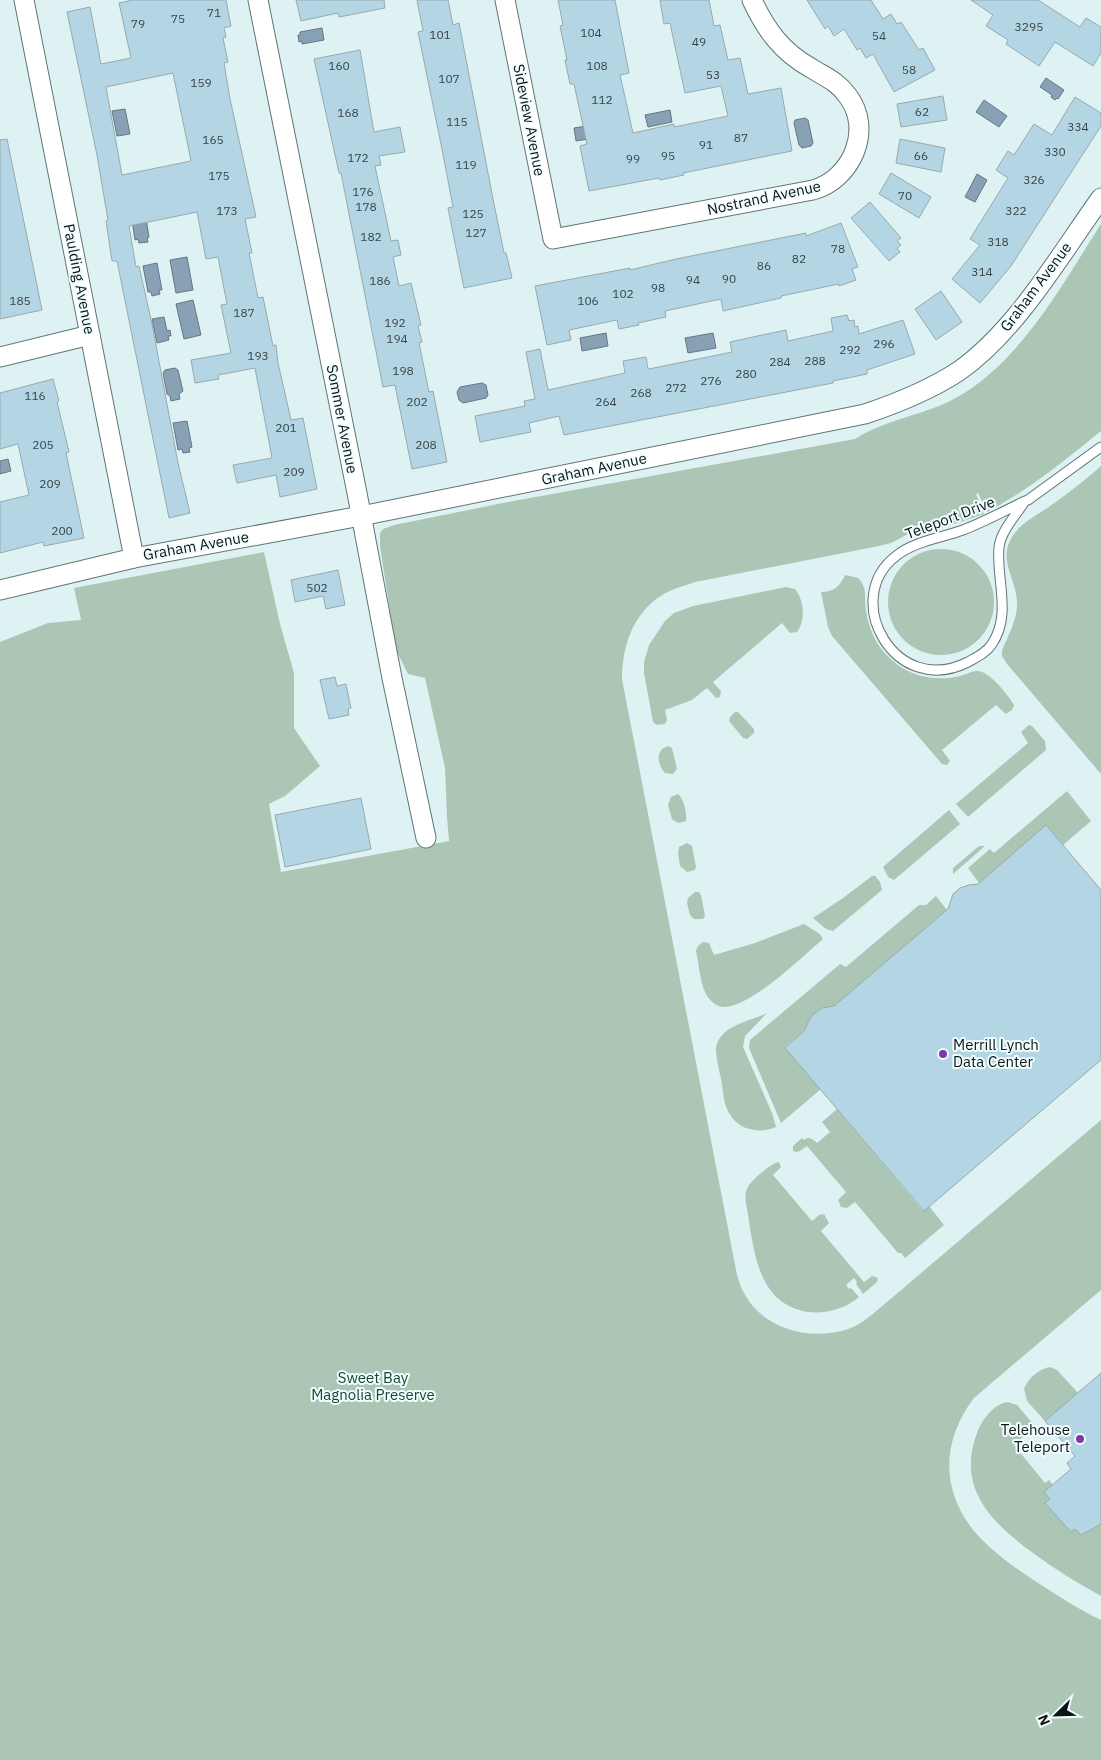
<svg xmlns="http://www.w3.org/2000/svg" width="1101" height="1760" font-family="'IBM Plex Sans',sans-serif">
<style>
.green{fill:#abc6b5}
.water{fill:#89a1b5;stroke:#647785}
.building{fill:#b4d6e4;stroke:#98a9af;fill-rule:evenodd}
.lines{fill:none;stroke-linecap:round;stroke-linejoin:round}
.service-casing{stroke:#627475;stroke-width:11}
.minor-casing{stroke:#627475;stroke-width:21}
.service{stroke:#fff;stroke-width:9}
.minor{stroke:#fff;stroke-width:19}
.poi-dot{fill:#7f37a9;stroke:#f1fdfe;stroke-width:2}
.labels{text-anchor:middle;stroke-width:4;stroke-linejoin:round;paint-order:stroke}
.number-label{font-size:12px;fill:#374448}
.street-label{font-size:15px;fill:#0d1414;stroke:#f1fdfe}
.poi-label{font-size:15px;fill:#0d1414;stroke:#f1fdfe;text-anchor:start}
.park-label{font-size:15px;fill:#14482e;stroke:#f1fdfe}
</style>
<rect width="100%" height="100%" fill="#def2f3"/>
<g class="green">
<path d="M1101,224v207c-37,30 -72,59 -114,81l-9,-19 -2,1 8,20 -30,10 -40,7 -23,12 -12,3 -184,36c-11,4 -23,7 -33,13 -29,18 -40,52 -40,84l115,596c2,6 4,13 7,18 18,35 64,48 101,37 14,-4 24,-13 35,-22l221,-188v170l-127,108c-32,42 -34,91 0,133 17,20 40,36 61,50 22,14 43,28 66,39v140h-1101v-1118l48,-19 33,-3 -7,-32 190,-36 16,72 14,49v55l26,38 -35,30 -16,8 12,68 168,-31 -2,-24 -2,-49 -20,-90 -17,-4 -12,-24 -16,-104v-13l3,-4 11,-4 109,-22 352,-64c30,-19 64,-23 95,-38 69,-35 111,-115 151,-177z"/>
<path d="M1101,466v308l-94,-110 -5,-8v-5c6,-16 15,-30 15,-47 1,-21 -18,-42 -7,-63 8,-18 28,-26 43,-37 17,-12 32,-24 48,-38z"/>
<circle cx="941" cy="602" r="53"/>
<path d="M845,575l13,3c10,10 6,19 8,32 3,23 13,41 32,55 18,13 41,16 62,11 8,-2 14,-7 22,-4 10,3 27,24 32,33l-2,5 -6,4 -10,-9 -54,45 8,11 -3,4 -5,-1 -110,-128 -4,-9 -7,-35c13,0 19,-6 24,-17z"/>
<path d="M786,587l9,2c9,11 11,31 2,43l-7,1 -8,-10 -69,59 8,9 -1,6 -4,1 -9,-10 -15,12 -27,10 2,10 -2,4 -8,1 -4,-3 -9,-49v-11l5,-17 16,-24 9,-8 19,-7z"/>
<polygon points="735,712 738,712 754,729 754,733 747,739 743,738 729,721 730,717"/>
<polygon points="1029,725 1032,726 1045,741 1046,750 968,817 956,804 1028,743 1021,732"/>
<path d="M668,746l4,2 5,21 -4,5 -8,-1c-8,-9 -10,-23 3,-27z"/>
<polygon points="1067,791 1091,821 1063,845 1046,826 979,883 968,868 990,849 994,853"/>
<path d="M678,794c6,5 9,19 8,27l-8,2 -6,-4 -4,-14 3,-8z"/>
<polygon points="949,810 960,824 894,880 888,877 883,867"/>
<polygon points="687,843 692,846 696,867 695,870 687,872 680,866 678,853 679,847"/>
<polygon points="979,846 985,846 953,874 953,868"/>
<polygon points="872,876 875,876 880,882 882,890 833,931 826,929 813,918 843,898"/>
<polygon points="695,892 699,892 701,895 705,916 703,919 694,919 690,915 687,903 688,898"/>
<polygon points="936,896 947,910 834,1006 822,1008 815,1013 809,1020 805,1030 785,1047 821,1089 781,1123 749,1048 750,1040 840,964 846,967 919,905 926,905"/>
<path d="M804,924l16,10 3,5c-22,19 -69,65 -97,68 -7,1 -15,-5 -19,-11 -7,-12 -8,-31 -11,-45l2,-5 5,-4 6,1 5,12 41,-12z"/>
<path d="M767,1013l-22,23 -2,11 29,66 4,14c-19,8 -41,2 -49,-18 -4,-9 -4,-21 -6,-30 -2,-10 -5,-21 -5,-31 4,-23 33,-26 51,-35z"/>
<path d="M837,1109l86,102 6,-5 15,19 -39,33 -4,-5h-3l-43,-51 -8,6 -6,-1 -3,-7 8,-8 -39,-46 -7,5 -4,1 -3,-1v-5l9,-8 2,2c5,-4 9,-1 13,3l13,-11 -8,-10z"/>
<path d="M779,1162l2,5 -8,8 39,46 7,-6 5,-1 5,9 -8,8 43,51 8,-6 6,2 -1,4 -14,12 -7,-10 1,-2 -3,-4 -8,7 3,4 2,-1 8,9c-14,12 -33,17 -51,15 -54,-9 -54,-67 -62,-109 -1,-6 -1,-11 2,-16 4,-7 23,-24 31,-25z"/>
<path d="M1050,1367l7,3 21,23 -33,28 -18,-20 -3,-12c4,-11 15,-20 26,-22z"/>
<path d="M1008,1402l9,3 18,21 -21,19 31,38 4,-3 4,5 -9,7 6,7 -4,4 25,29 4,-3 6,6 20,-11v72c-24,-13 -46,-27 -68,-43 -41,-30 -77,-65 -56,-120 5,-13 16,-29 31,-31z"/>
</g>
<g class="water">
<polygon points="322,28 324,40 302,44 302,41 299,42 298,35 300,35 300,32"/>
<polygon points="1046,78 1064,90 1058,99 1057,98 1055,100 1051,97 1052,95 1040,87"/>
<polygon points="984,100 1007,116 999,127 976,112"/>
<polygon points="125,109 130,134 117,136 112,111"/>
<polygon points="670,110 672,122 648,127 645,115"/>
<polygon points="805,118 808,120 813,143 811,146 802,148 799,145 794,123 795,120"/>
<polygon points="599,124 601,137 576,141 574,128"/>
<polygon points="977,174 987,180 975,202 965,197"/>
<polygon points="145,212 149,237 147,238 148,242 139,243 138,239 135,240 131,214"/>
<polygon points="187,257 193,290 176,293 170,260"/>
<polygon points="157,263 162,290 159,290 160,294 152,296 151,292 148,292 143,266"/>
<polygon points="193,300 201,335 184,339 176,304"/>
<polygon points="164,317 167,331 170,330 171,336 168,336 169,340 157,343 152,319"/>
<polygon points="606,333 608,346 582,351 580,338"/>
<polygon points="713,333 716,348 688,353 685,338"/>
<polygon points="175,368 178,370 183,391 179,394 180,399 171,401 170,396 167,394 163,373 165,370"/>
<polygon points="482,383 486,385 488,395 486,398 463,403 459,400 457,392 460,387"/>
<polygon points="187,421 192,447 189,448 190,452 183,453 182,449 178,450 173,423"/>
<polygon points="8,459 11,471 0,474 0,461"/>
</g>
<g class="building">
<path d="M133,0h93l5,26 -7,2 2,9 -3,1 5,24 -4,1 6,36 26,118 -11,2 7,34h-3l9,45 5,-1 10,49 3,-1 2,18 13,57 12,-2 14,71 -37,8 -4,-22 -39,8 -4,-18 39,-7 -17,-90 -37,7 1,4 -24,4 -4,-23 40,-7 -10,-48 6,-1 -9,-47 -12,2 -9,-47 -68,14 7,41 3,-1 13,58 26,139 12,50 -21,5 -52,-257h-5l-6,-40 2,-1 -11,-65 -30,-143 23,-5 11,57 30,-6 -12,-55zM173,73l18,88 -69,14 -16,-88z"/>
<polygon points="296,0 384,0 385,8 339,17 338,13 301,21"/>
<polygon points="417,0 448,0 453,25 459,23 493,199 504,253 506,253 512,278 464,288 448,208 453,207 442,149 418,32 423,31"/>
<polygon points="558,0 615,0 629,73 620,75 633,133 674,124 674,127 728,116 721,86 685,93 670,23 664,24 660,0 709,0 714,26 720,25 728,60 740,58 748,94 781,88 792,151 683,173 684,175 660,180 659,178 589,191 580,146 587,144 574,84 570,84 565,60 567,60 560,26 563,25"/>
<polygon points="807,0 871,0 883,19 891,14 897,24 901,22 919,50 923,48 935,70 894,92 873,54 866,58 860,48 857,50 844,29 834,36 828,26 825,29"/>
<polygon points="971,0 1038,0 1080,27 1086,18 1101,27 1101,53 1093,66 1055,42 1039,66 1006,44 1008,40 986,26 993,15"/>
<polygon points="360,50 374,132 400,127 405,152 379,156 381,165 375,166 391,241 398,240 401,255 393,257 399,286 411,283 421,325 418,326 422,342 419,343 429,392 433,391 447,462 412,469 395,385 383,387 341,173 339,173 314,59"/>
<polygon points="943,96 947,120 901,127 897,104"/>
<polygon points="1075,97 1101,113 1101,126 1011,266 980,303 952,279 980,245 970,239 1008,178 996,170 1008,151 1014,155 1034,124 1052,135"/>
<polygon points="7,139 42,310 0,319 0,140"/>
<polygon points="900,139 945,148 941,172 896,163"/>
<polygon points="891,173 931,197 919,218 879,194"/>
<polygon points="870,202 901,238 897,241 901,245 897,248 900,252 889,261 851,218"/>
<polygon points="841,223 858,267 852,269 856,280 839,286 839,284 781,296 781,298 723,311 721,299 665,311 666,317 638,323 639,325 619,329 617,320 569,330 571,340 547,345 535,286 630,268 630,270 676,259 806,233 806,236"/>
<polygon points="941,291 962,322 936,340 915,309"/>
<polygon points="847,315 849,321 854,320 855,327 858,326 859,334 903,320 915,354 867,370 867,374 833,381 833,383 564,435 559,416 529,423 531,432 480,442 475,416 525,406 524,401 535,399 526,352 540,349 548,390 625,373 623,361 646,357 648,369 649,369 732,352 730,342 762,335 786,330 788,341 833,331 831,318"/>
<polygon points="53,379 59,401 57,402 69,452 66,453 84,538 44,546 43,542 0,553 0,502 29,495 18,444 0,449 0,393"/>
<polygon points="338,570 345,605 326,609 323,596 295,602 291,580"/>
<polygon points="335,677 337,686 346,684 351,708 348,709 349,715 329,719 320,680"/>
<polygon points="361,798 371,849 285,867 275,815"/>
<polygon points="1046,825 1101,890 1101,1060 924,1211 785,1048 805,1030 809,1020 815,1013 822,1008 834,1006 948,909 953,894 960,888 969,885 978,884"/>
<polygon points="1101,1373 1101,1524 1081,1535 1075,1529 1071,1532 1045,1503 1050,1499 1044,1492 1071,1469 1067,1463 1075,1456 1045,1421"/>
</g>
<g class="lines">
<g class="service-casing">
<path id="service" d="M1025,501c-9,14 -24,30 -26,46 -3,33 13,67 -7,97 -6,9 -15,13 -24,18 -73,37 -128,-63 -72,-106 19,-15 45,-18 67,-26 21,-8 41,-19 62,-29l3,-1 73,-53"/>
</g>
<g class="minor-casing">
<g id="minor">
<polyline points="24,0 134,558"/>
<polyline points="258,0 357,493 392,678 426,838"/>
<path d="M505,0l48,239 260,-49c39,-11 61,-61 34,-95 -10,-14 -22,-18 -36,-27 -29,-16 -45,-38 -59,-68"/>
<polyline points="0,357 90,335"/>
<path d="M0,590l134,-32 227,-42 504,-102c33,-11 65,-24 94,-43 58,-41 101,-116 142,-173"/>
</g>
</g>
<use href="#service" class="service"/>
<use href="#minor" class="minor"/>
</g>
<g class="poi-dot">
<circle cx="943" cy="1054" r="5"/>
<circle cx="1080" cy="1439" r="5"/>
</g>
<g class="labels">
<g class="number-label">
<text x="214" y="17">71</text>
<text x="178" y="23">75</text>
<text x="138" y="28">79</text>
<text x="1029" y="31">3295</text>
<text x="591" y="37">104</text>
<text x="440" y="39">101</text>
<text x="879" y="40">54</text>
<text x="699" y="46">49</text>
<text x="339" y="70">160</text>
<text x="597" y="70">108</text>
<text x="909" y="74">58</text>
<text x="713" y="79">53</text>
<text x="449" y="83">107</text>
<text x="201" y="87">159</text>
<text x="602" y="104">112</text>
<text x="922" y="116">62</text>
<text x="348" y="117">168</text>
<text x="457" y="126">115</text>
<text x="1078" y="131">334</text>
<text x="741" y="142">87</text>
<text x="213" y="144">165</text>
<text x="706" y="149">91</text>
<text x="1055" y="156">330</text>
<text x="668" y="160">95</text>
<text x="921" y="160">66</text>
<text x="358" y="162">172</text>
<text x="633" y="163">99</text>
<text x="466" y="169">119</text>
<text x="219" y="180">175</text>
<text x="1034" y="184">326</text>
<text x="363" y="196">176</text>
<text x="905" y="200">70</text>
<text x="366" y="211">178</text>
<text x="227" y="215">173</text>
<text x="1016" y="215">322</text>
<text x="473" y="218">125</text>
<text x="476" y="237">127</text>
<text x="371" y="241">182</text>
<text x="998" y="246">318</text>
<text x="838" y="253">78</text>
<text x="799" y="263">82</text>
<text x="764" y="270">86</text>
<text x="982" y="276">314</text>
<text x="729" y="283">90</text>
<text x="693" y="284">94</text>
<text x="380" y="285">186</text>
<text x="658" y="292">98</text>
<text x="623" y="298">102</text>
<text x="20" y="305">185</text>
<text x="588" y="305">106</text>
<text x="244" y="317">187</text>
<text x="395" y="327">192</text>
<text x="397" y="343">194</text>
<text x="884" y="348">296</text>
<text x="850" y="354">292</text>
<text x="258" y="360">193</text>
<text x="815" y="365">288</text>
<text x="780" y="366">284</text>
<text x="403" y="375">198</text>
<text x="746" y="378">280</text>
<text x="711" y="385">276</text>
<text x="676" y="392">272</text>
<text x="641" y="397">268</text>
<text x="35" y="400">116</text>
<text x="417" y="406">202</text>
<text x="606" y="406">264</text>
<text x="286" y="432">201</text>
<text x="43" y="449">205</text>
<text x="426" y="449">208</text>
<text x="294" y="476">209</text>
<text x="50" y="488">209</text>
<text x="62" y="535">200</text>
<text x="317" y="592">502</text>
</g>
<g class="street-label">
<text transform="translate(529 120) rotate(79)" y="5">Sideview Avenue</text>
<text transform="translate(764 198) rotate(-12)" y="5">Nostrand Avenue</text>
<text transform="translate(79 279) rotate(79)" y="5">Paulding Avenue</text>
<text transform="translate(1036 287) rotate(-53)" y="5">Graham Avenue</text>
<text transform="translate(342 419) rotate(79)" y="5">Sommer Avenue</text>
<text transform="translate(594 469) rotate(-12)" y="5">Graham Avenue</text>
<text transform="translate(950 518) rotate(-21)" y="5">Teleport Drive</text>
<text transform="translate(196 546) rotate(-10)" y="5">Graham Avenue</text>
</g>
<g class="poi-label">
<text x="953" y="1050">Merrill Lynch<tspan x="953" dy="17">Data Center</tspan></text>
<text x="1070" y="1435" text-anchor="end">Telehouse<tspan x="1070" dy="17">Teleport</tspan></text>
</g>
<g class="park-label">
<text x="373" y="1383">Sweet Bay<tspan x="373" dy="17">Magnolia Preserve</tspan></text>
</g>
</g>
<g transform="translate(1056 1715) rotate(247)" stroke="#f1fdfe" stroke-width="4" paint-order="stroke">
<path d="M0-4L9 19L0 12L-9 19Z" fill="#0d1414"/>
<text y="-8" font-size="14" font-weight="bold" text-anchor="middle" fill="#0d1414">N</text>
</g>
</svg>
